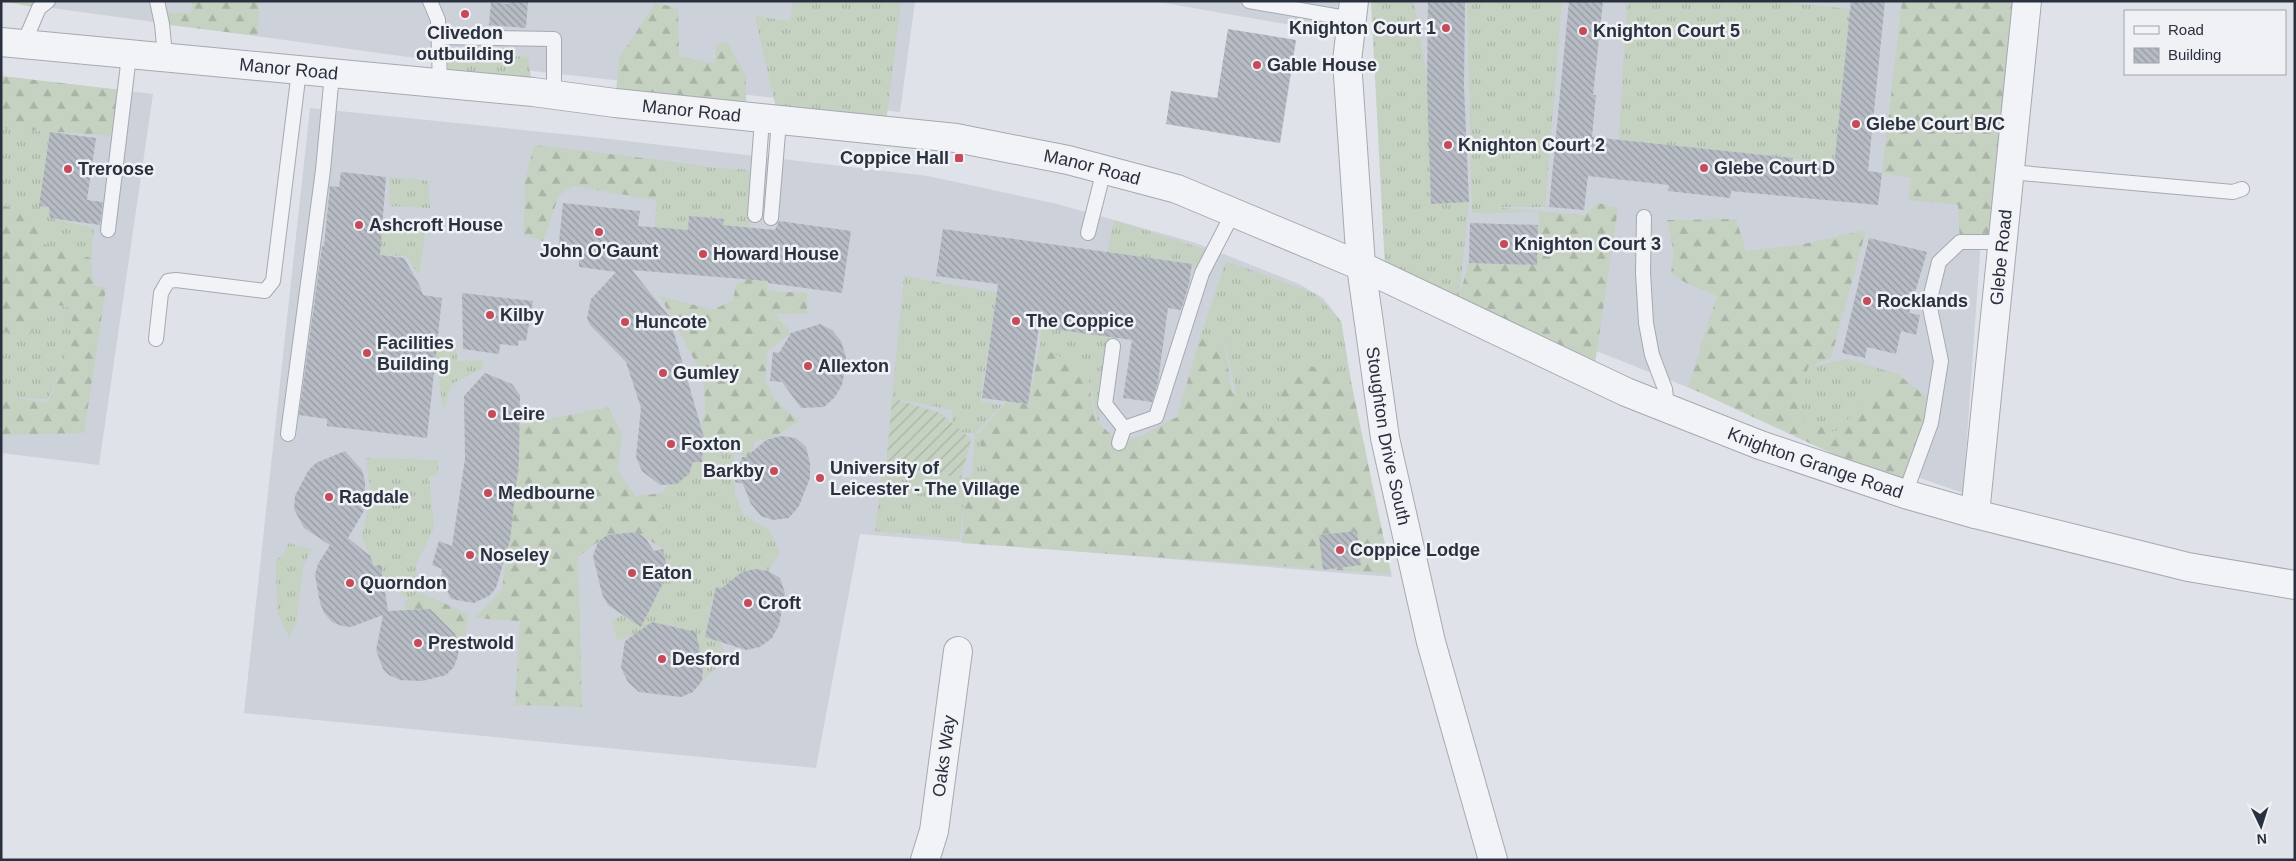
<svg xmlns="http://www.w3.org/2000/svg" width="2296" height="861" font-family="Arial,sans-serif">
<style>
.built{fill:#cdd1da}
.grass{fill:url(#grass-tufts)}
.forest{fill:url(#forest-firs)}
.garden{fill:url(#garden-furrows)}
.building{fill:url(#building-back-hatch)}
.lines{fill:none;stroke-linecap:round;stroke-linejoin:round}
.lane-casing{stroke:#a5a9b2;stroke-width:16}
.street-casing{stroke:#a5a9b2;stroke-width:30}
.lane{stroke:#f2f3f6;stroke-width:14}
.street{stroke:#f2f3f6;stroke-width:28}
.poi-dot{fill:#c74a5a;stroke:#eff1f5;stroke-width:2}
.labels{text-anchor:middle;stroke-width:5;stroke-linejoin:round;paint-order:stroke}
.poi-label{font-size:18px;font-weight:bold;fill:#29303e;stroke:#eff1f5;text-anchor:start}
.street-label{font-size:18px;fill:#29303e;stroke:#eff1f5}
</style>
<defs>
<pattern id="grass-tufts" width="24" height="20" patternUnits="userSpaceOnUse" patternTransform="scale(1.25)"><rect width="24" height="20" fill="#c5d1c1"/><path d="M3 7l-1-3M5 7V3M7 7l1-3M15 17l-1-3M17 17v-4M19 17l1-3" fill="none" stroke="#a9b4a7"/></pattern>
<pattern id="forest-firs" width="22" height="20" patternUnits="userSpaceOnUse" patternTransform="scale(1.25)"><rect width="22" height="20" fill="#c5d1c1"/><path d="M5 1l3.5 6h-7zM16 11l3.5 6h-7z" fill="#a9b4a7"/></pattern>
<pattern id="garden-furrows" width="10" height="10" patternUnits="userSpaceOnUse" patternTransform="scale(1.25)"><rect width="10" height="10" fill="#c5d1c1"/><path d="M-1 1l2-2M0 10L10 0M9 11l2-2" fill="none" stroke="#a9b4a7"/></pattern>
<pattern id="building-back-hatch" width="6" height="6" patternUnits="userSpaceOnUse" patternTransform="scale(1.25)"><rect width="6" height="6" fill="#b7bcc4"/><path d="M-1 5l2 2M0 0l6 6M5-1l2 2" fill="none" stroke="#9599a1"/></pattern>
</defs>
<rect width="100%" height="100%" fill="#dfe2e8"/>
<g class="built">
<polygon points="1,1 915,1 900,112 408,57"/>
<polygon points="1153,1 1338,1 1337,33"/>
<polygon points="1386,1 1998,1 1963,493 1891,468 1385,267"/>
<polygon points="1,76 153,94 99,465 1,453"/>
<polygon points="310,108 601,138 928,176 1057,204 1196,243 1299,284 1323,298 1341,321 1358,422 1392,577 860,534 816,768 244,713"/>
</g>
<g class="grass">
<polygon points="793,1 901,1 885,131 779,121 755,16 790,21"/>
<polygon points="1371,1 1414,1 1427,77 1432,204 1469,202 1459,297 1385,267"/>
<polygon points="1467,1 1562,1 1545,207 1495,207 1544,212 1472,213"/>
<polygon points="1627,1 1774,1 1851,9 1834,167 1793,158 1619,140"/>
<polygon points="446,52 528,57 533,92 449,81"/>
<polygon points="1,128 52,132 39,206 52,207 50,218 94,228 91,258 45,245 38,221 20,209 1,204"/>
<polygon points="659,160 716,168 753,170 750,227 723,225 724,219 689,216 688,230 654,237"/>
<polygon points="389,177 428,181 430,208 389,206"/>
<polygon points="387,218 427,221 419,275 406,256 370,254 371,234 384,231"/>
<polygon points="1114,220 1213,252 1205,269 1107,252"/>
<polygon points="1226,261 1316,294 1341,321 1349,372 1302,365 1281,383 1280,434 1237,397 1223,335 1200,338"/>
<polygon points="904,276 997,293 980,401 1002,405 975,433 980,435 986,477 964,500 960,539 875,531 882,468 961,478 972,476 975,433 952,432 952,410 892,398"/>
<polygon points="1045,286 1110,337 1106,399 1098,422 1087,372 1040,346"/>
<polygon points="42,305 69,307 74,335 48,399 9,397 1,404 1,329 27,343"/>
<polygon points="435,348 456,349 457,361 482,360 483,368 452,384 443,410"/>
<polygon points="1847,359 1902,375 1835,432 1795,418 1808,367"/>
<path d="M703,450l31,3 1,40 8,22 26,14 11,23 -12,19c-23,-4 -26,2 -40,19l-12,-3 -9,34 21,36 -26,24c2,-23 2,-37 -23,-42l2,-11 -30,-6 -2,10 -14,2 -18,7 -5,-21 41,-17 7,-11 -2,-12 11,-3 -6,-28 1,-61 25,-14 4,-12 9,-1z"/>
<polygon points="366,458 438,460 438,474 429,477 434,528 416,565 417,604 396,591 369,556 362,536 371,494"/>
<polygon points="288,543 312,549 303,567 296,624 289,638 277,611 276,560 283,555"/>
</g>
<g class="forest">
<polygon points="1,1 48,1 39,8"/>
<polygon points="192,1 259,1 258,36 162,24 160,12 191,13"/>
<polygon points="1902,1 2027,1 2003,242 1960,242 1958,205 1909,200 1911,178 1882,173"/>
<polygon points="655,3 678,8 679,56 715,64 716,45 727,42 746,76 746,114 615,103 619,59"/>
<polygon points="1,76 121,90 116,136 1,128"/>
<polygon points="534,145 659,160 656,200 573,186 559,195 543,241 524,235 525,180"/>
<polygon points="1598,203 1618,208 1593,377 1459,297 1469,263 1537,265 1539,211 1585,215"/>
<polygon points="1,205 20,209 39,221 45,245 91,258 94,285 106,288 84,433 1,435 1,406 9,397 48,403 74,335 69,306 42,305 27,343 1,329"/>
<path d="M1736,219l10,32 53,-6 67,-15 -35,128 -23,9 -12,51 39,14 61,-59 37,29 -26,86 -219,-101 29,-91c-17,-8 -32,-11 -46,-23l3,-20 -7,-33z"/>
<polygon points="769,273 767,291 807,293 807,314 775,314 791,333 768,351 765,380 775,400 799,421 773,438 754,441 752,457 719,450 707,445 700,429 705,411 704,378 660,296 713,310 733,300 736,285 755,275"/>
<polygon points="1223,335 1232,392 1280,433 1281,383 1302,365 1349,372 1391,574 962,543 964,500 986,477 979,433 1007,401 1028,404 1040,346 1087,372 1095,419 1119,443 1143,435 1177,417 1200,338"/>
<polygon points="608,407 622,434 618,471 635,496 664,493 663,549 637,532 607,535 578,557 582,707 515,705 520,621 475,618 502,590 519,461 520,425"/>
<path d="M419,592l49,22 -4,33 -5,-2c-5,-15 -13,-22 -28,-24l-1,-12 -22,4 -4,-11z"/>
</g>
<polygon class="garden" points="892,398 940,413 971,439 961,478 886,466"/>
<g class="building">
<polygon points="509,1 528,1 526,28 489,25 491,2 509,4"/>
<polygon points="1428,1 1465,1 1464,86 1469,202 1431,204 1427,87"/>
<polygon points="1569,1 1603,1 1593,95 1596,95 1592,137 1793,158 1792,162 1834,167 1851,1 1885,1 1868,171 1882,173 1878,205 1731,191 1730,198 1668,191 1669,185 1588,176 1584,210 1549,207"/>
<polygon points="1228,29 1296,40 1280,143 1166,124 1171,91 1217,98"/>
<polygon points="50,132 96,138 87,200 103,202 100,225 50,218 49,207 39,206"/>
<polygon points="341,172 386,177 380,255 404,258 419,284 423,295 442,298 427,438 327,426 327,419 299,415 322,246 324,246 330,186 339,187"/>
<polygon points="563,203 640,211 638,226 688,230 689,216 724,219 723,225 775,230 779,221 851,231 842,293 768,283 768,281 632,270 669,316 704,437 702,462 693,462 689,474 677,484 660,485 642,471 636,457 641,408 626,362 590,325 587,318 591,299 616,272 579,267 579,254 558,252"/>
<polygon points="1470,223 1538,225 1537,265 1469,263"/>
<polygon points="943,229 1192,264 1189,284 1181,310 1168,308 1158,382 1152,402 1123,398 1132,340 1039,327 1028,404 982,398 998,284 936,276"/>
<polygon points="1869,238 1927,252 1909,313 1920,315 1916,335 1901,331 1896,354 1867,347 1865,358 1842,353"/>
<polygon points="462,293 533,301 526,341 519,340 518,346 500,344 499,354 463,349"/>
<polygon points="820,324 832,330 841,341 846,357 844,375 842,385 835,397 824,407 801,408 782,382 770,381 773,352 779,353 791,333"/>
<polygon points="485,373 512,384 520,395 519,461 510,540 496,588 489,596 474,603 451,599 441,581 442,569 432,565 439,541 452,546 465,459 464,396"/>
<polygon points="781,436 796,438 806,447 810,463 810,478 799,506 789,518 772,520 761,516 751,504 743,484 735,482 742,457 746,457 766,440"/>
<polygon points="345,451 362,470 365,481 365,509 348,538 370,556 374,566 381,565 388,611 430,609 455,634 459,645 458,656 454,667 446,675 422,681 400,680 389,675 383,669 376,650 383,615 351,627 342,626 332,622 324,613 320,603 315,575 318,564 330,545 304,528 294,509 295,496 308,471 316,463"/>
<polygon points="1357,531 1361,565 1323,570 1319,535"/>
<polygon points="637,532 646,539 654,551 663,549 668,573 641,627 608,605 602,594 593,556 598,542 607,535"/>
<polygon points="755,569 768,571 780,578 785,593 779,625 772,638 760,647 746,650 705,637 716,587 722,588 742,572"/>
<polygon points="652,622 696,632 703,666 702,681 693,692 681,697 639,692 628,682 621,668 625,641"/>
</g>
<g class="lines">
<g class="lane-casing">
<g id="lane">
<polyline points="157,1 162,24 165,56"/>
<polyline points="430,1 438,20 440,84"/>
<polyline points="1249,1 1352,19"/>
<polyline points="438,37 554,39 554,95"/>
<polyline points="23,45 39,8 48,1"/>
<polyline points="2010,172 2233,192 2242,189"/>
<polyline points="755,215 762,119"/>
<polyline points="1644,217 1643,273 1646,323 1652,355 1665,389 1667,408"/>
<polyline points="771,218 779,121"/>
<polyline points="108,230 129,56"/>
<polyline points="1088,233 1104,170"/>
<polyline points="156,339 161,293 168,281 176,280 265,291 273,281 299,71"/>
<polyline points="1113,346 1105,404 1124,428 1156,417 1202,273 1233,213"/>
<polyline points="288,434 323,170 332,74"/>
<polyline points="1119,443 1124,428"/>
<polyline points="1905,494 1931,423 1941,361 1929,303 1939,262 1960,242 2003,242"/>
</g>
</g>
<g class="street-casing">
<g id="street">
<path id="s1" d="M1354,1l-7,60 14,205 24,172 46,204 62,218"/>
<path id="s2" d="M1,42l532,50 82,11 341,35 112,22 109,29 184,77 265,126 134,53 145,49 70,20 213,53 107,18"/>
<path id="s3" d="M1975,514l52,-513"/>
<path id="s4" d="M925,860l9,-29 24,-180"/>
</g>
</g>
<use href="#lane" class="lane"/>
<use href="#street" class="street"/>
</g>
<g class="poi-dot">
<circle cx="465" cy="14" r="5"/>
<circle cx="1446" cy="28" r="5"/>
<circle cx="1583" cy="31" r="5"/>
<circle cx="1257" cy="65" r="5"/>
<circle cx="1856" cy="124" r="5"/>
<circle cx="1448" cy="145" r="5"/>
<rect x="954" y="153" width="10" height="10" rx="2.5"/>
<circle cx="1704" cy="168" r="5"/>
<circle cx="68" cy="169" r="5"/>
<circle cx="359" cy="225" r="5"/>
<circle cx="599" cy="232" r="5"/>
<circle cx="1504" cy="244" r="5"/>
<circle cx="703" cy="254" r="5"/>
<circle cx="1867" cy="301" r="5"/>
<circle cx="490" cy="315" r="5"/>
<circle cx="1016" cy="321" r="5"/>
<circle cx="625" cy="322" r="5"/>
<circle cx="367" cy="353" r="5"/>
<circle cx="808" cy="366" r="5"/>
<circle cx="663" cy="373" r="5"/>
<circle cx="492" cy="414" r="5"/>
<circle cx="671" cy="444" r="5"/>
<circle cx="774" cy="471" r="5"/>
<circle cx="820" cy="478" r="5"/>
<circle cx="488" cy="493" r="5"/>
<circle cx="329" cy="497" r="5"/>
<circle cx="1340" cy="550" r="5"/>
<circle cx="470" cy="555" r="5"/>
<circle cx="632" cy="573" r="5"/>
<circle cx="350" cy="583" r="5"/>
<circle cx="748" cy="603" r="5"/>
<circle cx="418" cy="643" r="5"/>
<circle cx="662" cy="659" r="5"/>
</g>
<g class="labels">
<g class="poi-label">
<text x="1436" y="34" text-anchor="end">Knighton Court 1</text>
<text x="1593" y="37">Knighton Court 5</text>
<text x="465" y="39" text-anchor="middle">Clivedon<tspan x="465" dy="21">outbuilding</tspan></text>
<text x="1267" y="71">Gable House</text>
<text x="1866" y="130">Glebe Court B/C</text>
<text x="1458" y="151">Knighton Court 2</text>
<text x="949" y="164" text-anchor="end">Coppice Hall</text>
<text x="1714" y="174">Glebe Court D</text>
<text x="78" y="175">Treroose</text>
<text x="369" y="231">Ashcroft House</text>
<text x="1514" y="250">Knighton Court 3</text>
<text x="599" y="257" text-anchor="middle">John O'Gaunt</text>
<text x="713" y="260">Howard House</text>
<text x="1877" y="307">Rocklands</text>
<text x="500" y="321">Kilby</text>
<text x="1026" y="327">The Coppice</text>
<text x="635" y="328">Huncote</text>
<text x="377" y="349">Facilities<tspan x="377" dy="21">Building</tspan></text>
<text x="818" y="372">Allexton</text>
<text x="673" y="379">Gumley</text>
<text x="502" y="420">Leire</text>
<text x="681" y="450">Foxton</text>
<text x="830" y="474">University of<tspan x="830" dy="21">Leicester - The Village</tspan></text>
<text x="764" y="477" text-anchor="end">Barkby</text>
<text x="498" y="499">Medbourne</text>
<text x="339" y="503">Ragdale</text>
<text x="1350" y="556">Coppice Lodge</text>
<text x="480" y="561">Noseley</text>
<text x="642" y="579">Eaton</text>
<text x="360" y="589">Quorndon</text>
<text x="758" y="609">Croft</text>
<text x="428" y="649">Prestwold</text>
<text x="672" y="665">Desford</text>
</g>
<g class="street-label">
<text dy="6" stroke="none"><textPath href="#s2" startOffset="289">Manor Road</textPath></text>
<text dy="6" stroke="none"><textPath href="#s2" startOffset="694">Manor Road</textPath></text>
<text dy="6" stroke="none"><textPath href="#s2" startOffset="1099">Manor Road</textPath></text>
<text dy="6" stroke="none"><textPath href="#s3" startOffset="258">Glebe Road</textPath></text>
<text dy="6" stroke="none"><textPath href="#s1" startOffset="438">Stoughton Drive South</textPath></text>
<text dy="6" stroke="none"><textPath href="#s2" startOffset="1882">Knighton Grange Road</textPath></text>
<text dy="6" stroke="none"><textPath href="#s4" startOffset="106">Oaks Way</textPath></text>
</g>
</g>
<rect width="2296" height="861" fill="none" stroke="#29303e" stroke-width="5"/>
<rect x="2124" y="10" width="162" height="65" fill="#eff1f5" stroke="#a0a4ac"/>
<rect x="2134" y="26" width="25" height="8" fill="#f2f3f6" stroke="#a0a4ac"/>
<text x="2168" y="35" font-size="15" fill="#29303e">Road</text>
<rect x="2134" y="48" width="25" height="15" fill="url(#building-back-hatch)" stroke="#a0a4ac"/>
<text x="2168" y="60" font-size="15" fill="#29303e">Building</text>
<g transform="translate(2261 826) rotate(176)" stroke="#eff1f5" stroke-width="4" paint-order="stroke">
<path d="M0-4L9 19L0 12L-9 19Z" fill="#29303e"/>
<text y="-8" font-size="14" font-weight="bold" text-anchor="middle" fill="#29303e">N</text>
</g>
</svg>
